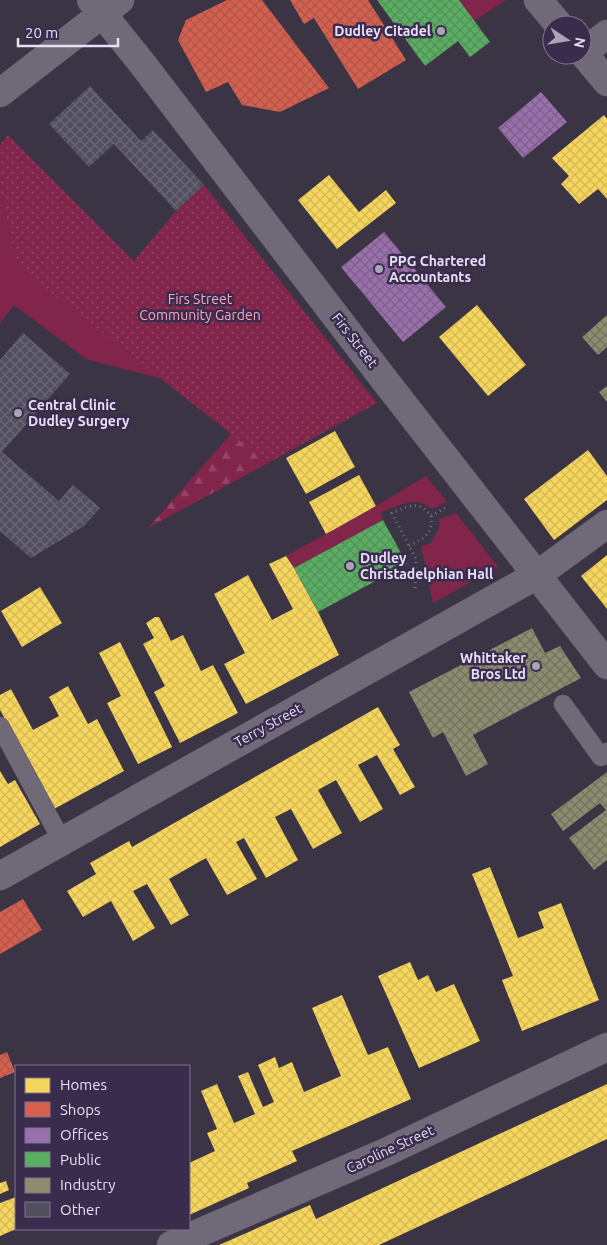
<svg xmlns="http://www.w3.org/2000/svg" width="607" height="1245" font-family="Ubuntu,sans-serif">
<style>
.grass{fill:#81264a}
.forest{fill:url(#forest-firs)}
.park{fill:url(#park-dots)}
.homes{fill:url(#homes-cross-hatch)}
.shops{fill:url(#shops-cross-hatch)}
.offices{fill:url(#offices-cross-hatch)}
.public{fill:url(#public-cross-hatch)}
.industry{fill:url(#industry-cross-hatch)}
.building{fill:url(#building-cross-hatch)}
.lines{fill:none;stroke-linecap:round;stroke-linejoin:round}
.lane-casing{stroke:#5a5363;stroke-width:19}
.street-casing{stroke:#5a5363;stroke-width:29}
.secondary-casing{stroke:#5a5363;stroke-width:29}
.path{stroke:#746f7b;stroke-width:3;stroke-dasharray:1 4;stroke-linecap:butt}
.lane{stroke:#706a78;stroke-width:18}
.street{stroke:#706a78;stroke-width:28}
.secondary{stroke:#706a78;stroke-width:28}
.poi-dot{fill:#aba3b7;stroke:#3a2c4d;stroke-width:2}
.labels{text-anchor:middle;stroke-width:5;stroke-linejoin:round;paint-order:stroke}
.poi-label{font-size:14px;font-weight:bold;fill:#e7dff5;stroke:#3a2c4d;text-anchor:start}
.park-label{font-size:14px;fill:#ffa4bd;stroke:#3a2c4d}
.street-label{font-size:14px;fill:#e7dff5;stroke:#3a2c4d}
</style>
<defs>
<pattern id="forest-firs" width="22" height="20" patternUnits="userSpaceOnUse" patternTransform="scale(1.25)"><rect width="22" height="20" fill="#81264a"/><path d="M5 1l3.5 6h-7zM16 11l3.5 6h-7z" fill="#934565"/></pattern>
<pattern id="park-dots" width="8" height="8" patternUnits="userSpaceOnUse" patternTransform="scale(1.25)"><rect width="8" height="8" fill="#81264a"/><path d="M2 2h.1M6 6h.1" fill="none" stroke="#934565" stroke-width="1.8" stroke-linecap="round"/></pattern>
<pattern id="homes-cross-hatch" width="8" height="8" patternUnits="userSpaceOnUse" patternTransform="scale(1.25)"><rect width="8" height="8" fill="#f6d55c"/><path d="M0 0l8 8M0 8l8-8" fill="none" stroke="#d3b858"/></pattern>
<pattern id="shops-cross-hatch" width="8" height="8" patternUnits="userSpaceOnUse" patternTransform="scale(1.25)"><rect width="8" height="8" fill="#d6604d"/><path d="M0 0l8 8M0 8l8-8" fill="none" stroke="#aa574c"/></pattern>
<pattern id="offices-cross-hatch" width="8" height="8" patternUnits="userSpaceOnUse" patternTransform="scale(1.25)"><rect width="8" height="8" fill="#9970ab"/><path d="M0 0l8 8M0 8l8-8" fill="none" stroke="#7c6089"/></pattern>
<pattern id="public-cross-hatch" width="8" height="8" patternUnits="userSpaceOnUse" patternTransform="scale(1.25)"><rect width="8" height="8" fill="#5aae61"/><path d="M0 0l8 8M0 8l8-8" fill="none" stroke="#548e5a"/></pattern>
<pattern id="industry-cross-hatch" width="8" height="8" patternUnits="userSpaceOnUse" patternTransform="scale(1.25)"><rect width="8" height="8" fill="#8c8c6e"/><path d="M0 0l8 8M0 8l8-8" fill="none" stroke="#737261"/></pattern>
<pattern id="building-cross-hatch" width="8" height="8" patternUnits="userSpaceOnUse" patternTransform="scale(1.25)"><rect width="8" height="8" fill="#524f5e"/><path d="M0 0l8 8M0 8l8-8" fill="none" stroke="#6b6876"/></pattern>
</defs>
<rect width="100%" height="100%" fill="#3b3445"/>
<g class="grass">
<polygon points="459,0 506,0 474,21"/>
<polygon points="0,188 17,266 162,379 86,359 14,305 0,323"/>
<path d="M426,476l21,26 -16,7c-3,-2 -6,-5 -10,-6 -12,-4 -28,5 -40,9l2,8 -89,48 -8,-12 90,-50z"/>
<polygon points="456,513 498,567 433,603 421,546 431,543 440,526 439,519"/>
</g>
<polygon class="forest" points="231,434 268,463 148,528"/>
<polygon class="park" points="8,135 134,261 176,211 204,185 377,403 268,463 17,266 0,188 0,145"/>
<g class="homes">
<polygon points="604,115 607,119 607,199 598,189 579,204 561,184 569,176 552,158"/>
<polygon points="329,175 359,212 386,190 396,203 337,249 298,200"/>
<polygon points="477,305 526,365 488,396 439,337"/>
<polygon points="335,431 355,467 306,494 286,458"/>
<polygon points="588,450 607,476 607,500 554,540 524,499"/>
<polygon points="359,475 376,506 326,534 309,502"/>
<polygon points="607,555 607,609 581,576"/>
<polygon points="286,556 294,568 318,612 339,655 246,704 224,664 245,653 214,594 248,575 272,620 293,609 269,564"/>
<polygon points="40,587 62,623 22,647 1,611"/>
<polygon points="155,617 159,617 171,641 183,635 201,671 213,665 238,713 180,743 154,692 165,686 143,644 154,638 146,623"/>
<polygon points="120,642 172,747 138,764 107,703 121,696 99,653"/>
<polygon points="68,686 88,724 97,719 124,771 54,809 0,710 0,695 11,689 33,730 59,716 49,697"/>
<polygon points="378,707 400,745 393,749 415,787 400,795 377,755 358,765 383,809 360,822 336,780 318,790 342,833 313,849 291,809 275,817 298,860 266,878 244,838 236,842 257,879 227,895 206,858 169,879 189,915 171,925 147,884 133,891 155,928 133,941 111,901 83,917 67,891 96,874 90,863 129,841 132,847"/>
<polygon points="0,771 8,784 15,780 40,824 0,847"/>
<polygon points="490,867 518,938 544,928 538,912 561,903 599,1000 522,1031 502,980 513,976 472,874"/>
<polygon points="410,962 418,980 428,975 436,992 454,984 480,1041 419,1068 378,976"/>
<polygon points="342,995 368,1055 388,1047 411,1099 292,1151 297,1161 247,1183 249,1188 189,1215 189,1163 215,1151 207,1133 217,1129 201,1091 217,1084 234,1123 255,1114 238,1076 248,1072 263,1107 274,1102 258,1065 275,1057 279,1068 292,1062 304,1092 341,1076 312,1008"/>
<polygon points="607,1084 607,1139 379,1245 219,1245 310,1205 316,1219"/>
<polygon points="6,1181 9,1190 0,1194 0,1183"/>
<polygon points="16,1197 16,1229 0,1236 0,1203"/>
</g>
<g class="shops">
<polygon points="227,0 262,0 329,88 280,112 242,105 228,82 206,92 178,40 186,20"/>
<polygon points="290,0 368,0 406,60 358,89 314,18 304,24"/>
<polygon points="23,899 42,930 0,954 0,912"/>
<polygon points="7,1052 15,1072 0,1078 0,1055"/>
</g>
<g class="offices">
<polygon points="541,92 567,122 523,158 498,128"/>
<polygon points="384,232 446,307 403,342 341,267"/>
</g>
<g class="public">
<polygon points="377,0 459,0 490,42 470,57 458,41 425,66"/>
<polygon points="383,520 407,564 318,612 294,568"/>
</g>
<g class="industry">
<polygon points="607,315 607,347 598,355 582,337"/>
<polygon points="607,386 607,402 599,392"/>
<polygon points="532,628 545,653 560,646 581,678 473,735 488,764 466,776 443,732 433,738 409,692"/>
<polygon points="607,772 607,860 594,870 569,838 606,810 600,803 563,831 551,814"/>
</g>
<g class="building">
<polygon points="90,86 141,141 153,130 204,185 176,211 114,144 89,167 49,124"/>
<polygon points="23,333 70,374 2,452 59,501 73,485 100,508 84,526 31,558 0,531 0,373 1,372 0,371 0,360"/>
</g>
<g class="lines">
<g class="lane-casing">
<g id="lane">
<polyline points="563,704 601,757 607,752"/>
<polyline points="0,726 62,841"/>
</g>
</g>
<g class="street-casing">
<g id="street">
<polyline points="91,0 141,62 386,382 607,665"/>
<polyline points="583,53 607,34"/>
<polyline points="0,876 537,575 607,524"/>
<polyline points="171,1245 386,1152 607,1047"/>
</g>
</g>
<g class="secondary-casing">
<g id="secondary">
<polyline points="538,0 559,25"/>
<polyline points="582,52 607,82"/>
<polyline points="0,93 120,0"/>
</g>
</g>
<g class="path">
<path d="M409,546c14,-8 25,-11 22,-30"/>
<path d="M415,588l1,-29 -24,-46c15,-6 27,-14 39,3l14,-8"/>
</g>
<use href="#lane" class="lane"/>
<use href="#street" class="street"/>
<use href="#secondary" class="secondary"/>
</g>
<g class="poi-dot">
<circle cx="441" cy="31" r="5"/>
<circle cx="379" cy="269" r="5"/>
<circle cx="18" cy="413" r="5"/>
<circle cx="350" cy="566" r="5"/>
<circle cx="536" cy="666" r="5"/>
</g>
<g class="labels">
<g class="poi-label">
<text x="431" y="36" text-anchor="end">Dudley Citadel</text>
<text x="389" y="266">PPG Chartered<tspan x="389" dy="16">Accountants</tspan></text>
<text x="28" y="410">Central Clinic<tspan x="28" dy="16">Dudley Surgery</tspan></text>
<text x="360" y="563">Dudley<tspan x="360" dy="16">Christadelphian Hall</tspan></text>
<text x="526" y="663" text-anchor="end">Whittaker<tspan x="526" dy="16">Bros Ltd</tspan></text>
</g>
<g class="park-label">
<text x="200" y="304">Firs Street<tspan x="200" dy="16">Community Garden</tspan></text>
</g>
<g class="street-label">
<text transform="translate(355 340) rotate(52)" y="5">Firs Street</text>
<text transform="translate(268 725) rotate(-29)" y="5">Terry Street</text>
<text transform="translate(390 1149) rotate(-25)" y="5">Caroline Street</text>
</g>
</g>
<rect x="15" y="1065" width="175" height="165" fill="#3a2c4d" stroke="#7f7490"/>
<rect x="25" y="1078" width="25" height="15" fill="#f6d55c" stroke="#7f7490"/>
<text x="60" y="1090" font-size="15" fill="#e7dff5">Homes</text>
<rect x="25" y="1102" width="25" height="15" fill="#d6604d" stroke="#7f7490"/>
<text x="60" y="1115" font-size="15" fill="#e7dff5">Shops</text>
<rect x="25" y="1128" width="25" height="15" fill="#9970ab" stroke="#7f7490"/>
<text x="60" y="1140" font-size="15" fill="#e7dff5">Offices</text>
<rect x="25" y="1152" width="25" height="15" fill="#5aae61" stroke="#7f7490"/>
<text x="60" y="1165" font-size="15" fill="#e7dff5">Public</text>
<rect x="25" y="1178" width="25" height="15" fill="#8c8c6e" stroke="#7f7490"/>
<text x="60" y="1190" font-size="15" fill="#e7dff5">Industry</text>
<rect x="25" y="1202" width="25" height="15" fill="#524f5e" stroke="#7f7490"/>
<text x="60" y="1215" font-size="15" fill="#e7dff5">Other</text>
<g transform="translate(567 40) rotate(102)"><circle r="24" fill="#3a2c4d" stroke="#7f7490"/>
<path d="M0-4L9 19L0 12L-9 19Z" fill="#aba3b7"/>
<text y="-8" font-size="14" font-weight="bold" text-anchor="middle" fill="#e7dff5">N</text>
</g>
<path d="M18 38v8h100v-8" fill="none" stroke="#e7dff5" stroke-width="2.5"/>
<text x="25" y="38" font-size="15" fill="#e7dff5" stroke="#3a2c4d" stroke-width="4" paint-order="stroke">20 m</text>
</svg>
